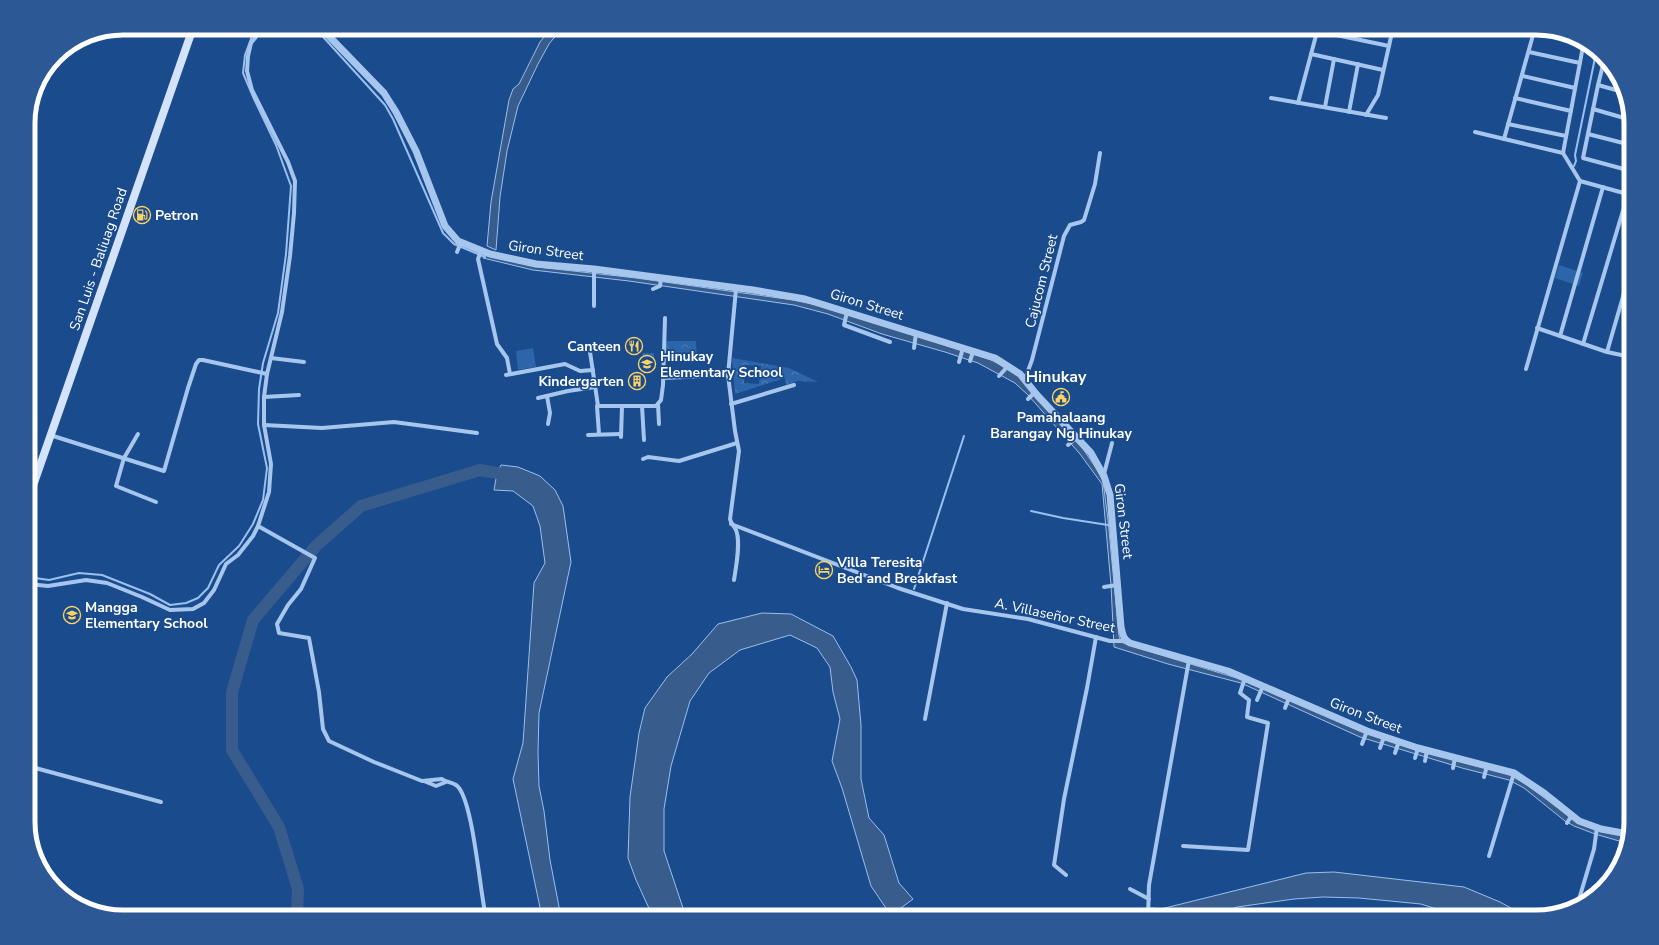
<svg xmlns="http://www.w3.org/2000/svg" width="1659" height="945" font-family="'Nunito Sans',sans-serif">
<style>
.forest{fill:url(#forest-crowns);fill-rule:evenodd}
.park{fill:url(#park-tufts)}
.pitch{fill:#2d65ab}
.water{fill:#385c8b;stroke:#99c0f0}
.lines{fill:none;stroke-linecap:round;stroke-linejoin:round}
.stream{stroke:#99c0f0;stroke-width:2}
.river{stroke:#385c8b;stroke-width:12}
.minor{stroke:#a6c6ee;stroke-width:4}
.tertiary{stroke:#a6c6ee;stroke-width:7}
.secondary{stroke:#d3e3fa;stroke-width:8}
.labels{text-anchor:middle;stroke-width:3.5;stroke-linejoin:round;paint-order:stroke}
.poi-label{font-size:14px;font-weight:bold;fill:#fff;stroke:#1a4b8c;text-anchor:start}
.street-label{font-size:14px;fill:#fff;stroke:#1a4b8c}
.quarter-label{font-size:16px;font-weight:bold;fill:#fff;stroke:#1a4b8c}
.rim{fill:none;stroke:#fff;stroke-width:5}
</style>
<defs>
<pattern id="forest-crowns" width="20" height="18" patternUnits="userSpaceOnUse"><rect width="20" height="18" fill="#2d65ab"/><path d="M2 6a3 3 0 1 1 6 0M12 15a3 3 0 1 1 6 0" fill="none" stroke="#4c7cb8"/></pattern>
<pattern id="park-tufts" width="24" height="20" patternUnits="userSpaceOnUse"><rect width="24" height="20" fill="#2d65ab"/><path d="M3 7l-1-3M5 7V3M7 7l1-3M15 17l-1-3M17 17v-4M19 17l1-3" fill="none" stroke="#4c7cb8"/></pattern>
</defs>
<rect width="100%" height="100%" fill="#1a4b8c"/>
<g class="forest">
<polygon points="666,341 696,341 697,360 665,362"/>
<path d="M732,358l57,10 29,14 -20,-1 -12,4 -1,-7 -50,16zM745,365l16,1 -2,18 -15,-1z"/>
</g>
<polygon class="park" points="643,353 654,353 654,359 642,359"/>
<g class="pitch">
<polygon points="1559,265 1583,273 1579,286 1555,278"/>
<polygon points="533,348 536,367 518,370 516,351"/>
</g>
<g class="water">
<polygon points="551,28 562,28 549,44 538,64 518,106 507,151 500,197 496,250 487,246 491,202 509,100 513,89 519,84 540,42"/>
<polygon points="484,255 537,267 636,278 793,300 826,307 991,360 1015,372 1081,446 1096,468 1103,481 1108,520 1119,636 1121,642 1128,645 1240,679 1360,731 1510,775 1524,783 1576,821 1627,836 1626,843 1595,834 1574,826 1565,821 1524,788 1509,780 1462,768 1360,737 1241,683 1168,664 1114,647 1111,585 1102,484 1080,454 1028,395 1015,383 978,363 945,352 882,334 828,314 794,305 629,281 533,270 483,258"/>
<polygon points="501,465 518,467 540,476 555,490 563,506 571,562 539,713 538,752 539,786 544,811 550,860 561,917 542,917 513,779 523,743 534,583 545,563 540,526 533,506 513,491 494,490 497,473"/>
<polygon points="762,613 791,614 833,636 851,667 857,680 861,725 861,779 869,818 884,835 899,883 913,899 897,911 901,917 892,917 871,886 842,788 832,761 840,719 833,692 830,667 817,648 790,635 740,650 709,673 690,701 671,766 664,809 664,851 686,917 653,917 636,880 628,858 630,797 639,733 645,708 667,677 692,654 718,624"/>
<polygon points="1334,872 1464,887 1500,902 1520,913 1525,917 1461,917 1421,904 1359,898 1323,897 1294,899 1237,907 1212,917 1147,916 1146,910 1152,908 1161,909 1306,873"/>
</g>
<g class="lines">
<g class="stream">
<polyline points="315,28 385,105 393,119 443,233 454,244 485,257"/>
<polyline points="1574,166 1576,161 1575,155 1596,53"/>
<polyline points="1031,511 1063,518 1108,525"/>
<polyline points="28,577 49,580 79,573 102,575 150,594 170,605 186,603 198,598 208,588 219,565 239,546 253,524 263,500 267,468 258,424 259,389 263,363 278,313 286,254 291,186 276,145 254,99 243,73 245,55 252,36 259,28"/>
<polyline points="914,589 964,436"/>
</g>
<polyline class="river" points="297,917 298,889 279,827 232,750 232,692 253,620 316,546 361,506 480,470 513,476"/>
<g class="minor">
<polyline points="1317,31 1389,46"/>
<polyline points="1529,52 1580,63"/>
<polyline points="1311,54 1383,70"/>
<polyline points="1604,61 1598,85 1583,158 1631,171"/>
<polyline points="1523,76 1575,88"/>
<polyline points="1598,85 1623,92"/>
<polyline points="1271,98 1386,118"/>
<polyline points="1515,98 1571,111"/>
<polyline points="1298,103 1318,28"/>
<polyline points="1325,107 1334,59"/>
<polyline points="1593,109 1631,120"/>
<polyline points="1349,112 1358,64"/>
<polyline points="1366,115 1378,95 1393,28"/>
<polyline points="1508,124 1566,136"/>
<polyline points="1475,132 1563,153 1580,181 1526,369"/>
<polyline points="1588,134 1631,145"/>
<polyline points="1504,139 1535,28"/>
<polyline points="1563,153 1584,41"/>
<polyline points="1580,181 1631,195"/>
<polyline points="481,251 478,259 497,344 507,358 510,374"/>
<polyline points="457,252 461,242"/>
<polyline points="653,289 660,286 661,278"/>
<polyline points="594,306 594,269"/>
<polyline points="847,312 844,325 890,342"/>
<polyline points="1537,328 1607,352 1631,357"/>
<polyline points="1560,336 1603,187"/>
<polyline points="1583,344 1628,194"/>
<polyline points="589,345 598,406 656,406 661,400 663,385 665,318"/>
<polyline points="914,348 916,333"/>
<polyline points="1607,352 1631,269"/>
<polyline points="271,358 304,362"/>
<polyline points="970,361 973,352"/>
<polyline points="959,362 963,348"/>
<polyline points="506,375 565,364 580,371 593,370"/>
<polyline points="999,376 1008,366"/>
<polyline points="663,378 728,375"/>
<polyline points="1025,379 1032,360 1064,236 1070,225 1081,222 1084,220 1095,184 1100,153"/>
<polyline points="547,396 550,413 548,424"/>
<polyline points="264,397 299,395"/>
<polyline points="538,398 568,391 595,387"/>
<polyline points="1028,399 1035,392"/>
<polyline points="658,404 659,424"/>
<polyline points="731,404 794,385"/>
<polyline points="597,406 599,434"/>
<polyline points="642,406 644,440"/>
<polyline points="264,425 322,428 394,422 477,433"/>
<polyline points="138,434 124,458 116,486 156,502"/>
<polyline points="50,435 164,471 188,388 196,364 199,360 203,360 267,374"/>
<polyline points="588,435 621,434"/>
<polyline points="621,437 622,406"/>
<polyline points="1068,445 1077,437"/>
<polyline points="643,459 648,457 679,461 737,443"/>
<polyline points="1104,474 1112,443"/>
<polyline points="731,524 898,588 963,609 1028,619 1110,641 1126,641"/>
<path d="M258,526l57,32 -14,31 -13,16 -11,19 2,9 30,5 10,54 4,37 6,12 45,21 48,19 20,-2c4,3 9,3 14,6 17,11 24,109 30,132"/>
<path d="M734,580c2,-13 7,-38 2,-50 -2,-4 -5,-6 -6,-11l9,-68 -4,-20 -7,-56 8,-86"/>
<polyline points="28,584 48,586 86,580 107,583 142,597 170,610 193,609 204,603 214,590 226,564 238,555 253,536 258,526 269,492 271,464 264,425 264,397 267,374 282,312 290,256 294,213 295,181 288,162 252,90 247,71 248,56 251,43 263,28"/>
<polyline points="1104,587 1117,585"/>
<polyline points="1257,700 1263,686"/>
<polyline points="1285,708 1289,698"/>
<polyline points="925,719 947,603"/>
<polyline points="1362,744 1367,731"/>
<polyline points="1380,748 1384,737"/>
<polyline points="1395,753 1399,741"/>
<polyline points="1415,758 1418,748"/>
<polyline points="1425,761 1427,750"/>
<polyline points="28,766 161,802"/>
<polyline points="1453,768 1455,758"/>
<polyline points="1484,777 1487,766"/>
<polyline points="424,781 436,786 446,782"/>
<polyline points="1567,823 1572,815"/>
<polyline points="1183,846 1248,850 1268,723 1247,717 1249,700 1240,693 1245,678"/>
<polyline points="1489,856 1514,773"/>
<polyline points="1066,875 1054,865 1064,799 1087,688 1096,637"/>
<polyline points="1130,889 1149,899"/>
<polyline points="1577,906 1594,849 1597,827"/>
<polyline points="1148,917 1149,885 1189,660"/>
</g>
<path class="tertiary" d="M321,28l63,65 12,19 20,39 29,75 13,15 32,13 46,10 58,5 159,21 52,9 190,59 25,16 17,21 54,58 13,23 6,19 11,132c2,8 2,12 9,16l98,28 139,60 51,17 96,25 30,20 35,28 22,8 27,5"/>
<polyline class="secondary" points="28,500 193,28"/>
</g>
<defs>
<g id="fuel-ring" transform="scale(0.9)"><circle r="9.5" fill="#1a4b8c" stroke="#ffd363" stroke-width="1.5"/><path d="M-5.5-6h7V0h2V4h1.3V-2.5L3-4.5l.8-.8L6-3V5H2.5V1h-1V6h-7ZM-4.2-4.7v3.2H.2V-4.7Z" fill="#ffd363"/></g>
<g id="restaurant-ring" transform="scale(0.9)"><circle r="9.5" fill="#1a4b8c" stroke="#ffd363" stroke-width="1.5"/><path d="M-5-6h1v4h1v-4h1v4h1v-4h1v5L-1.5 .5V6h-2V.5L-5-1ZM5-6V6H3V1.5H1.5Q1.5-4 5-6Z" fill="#ffd363"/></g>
<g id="school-ring" transform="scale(0.9)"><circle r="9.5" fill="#1a4b8c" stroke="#ffd363" stroke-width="1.5"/><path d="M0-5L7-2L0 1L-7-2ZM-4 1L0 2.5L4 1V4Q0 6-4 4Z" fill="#ffd363"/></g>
<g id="building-ring" transform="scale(0.9)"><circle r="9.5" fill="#1a4b8c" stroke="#ffd363" stroke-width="1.5"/><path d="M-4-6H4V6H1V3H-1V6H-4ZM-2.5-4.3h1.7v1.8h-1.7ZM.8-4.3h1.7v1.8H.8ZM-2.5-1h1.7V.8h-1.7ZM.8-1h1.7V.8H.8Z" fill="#ffd363"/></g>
<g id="civic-ring" transform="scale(0.9)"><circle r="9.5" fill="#1a4b8c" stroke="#ffd363" stroke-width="1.5"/><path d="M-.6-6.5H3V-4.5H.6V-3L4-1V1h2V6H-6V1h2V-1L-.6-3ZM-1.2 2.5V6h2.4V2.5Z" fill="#ffd363"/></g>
<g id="hotel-ring" transform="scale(0.9)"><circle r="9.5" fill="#1a4b8c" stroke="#ffd363" stroke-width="1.5"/><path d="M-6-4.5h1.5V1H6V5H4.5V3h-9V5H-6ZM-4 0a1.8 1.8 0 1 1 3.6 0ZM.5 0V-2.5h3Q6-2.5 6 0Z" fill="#ffd363"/></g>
</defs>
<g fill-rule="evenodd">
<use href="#fuel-ring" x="142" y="215"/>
<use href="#restaurant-ring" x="634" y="346"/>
<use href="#school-ring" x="647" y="364"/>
<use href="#building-ring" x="637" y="381"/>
<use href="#civic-ring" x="1061" y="397"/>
<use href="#hotel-ring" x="824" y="570"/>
<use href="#school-ring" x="72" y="615"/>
</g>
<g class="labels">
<g class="poi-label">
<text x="155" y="220">Petron</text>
<text x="621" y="351" text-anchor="end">Canteen</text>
<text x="660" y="361">Hinukay<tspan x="660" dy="16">Elementary School</tspan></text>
<text x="624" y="386" text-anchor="end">Kindergarten</text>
<text x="1061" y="422" text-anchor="middle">Pamahalaang<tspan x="1061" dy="16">Barangay Ng Hinukay</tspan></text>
<text x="837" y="567">Villa Teresita<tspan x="837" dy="16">Bed and Breakfast</tspan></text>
<text x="85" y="612">Mangga<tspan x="85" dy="16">Elementary School</tspan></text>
</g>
<g class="street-label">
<text transform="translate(546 250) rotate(8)" y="5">Giron Street</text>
<text transform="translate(98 259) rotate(-71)" y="5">San Luis - Baliuag Road</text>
<text transform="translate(1041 281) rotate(-76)" y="5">Cajucom Street</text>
<text transform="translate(867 304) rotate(17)" y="5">Giron Street</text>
<text transform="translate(1124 521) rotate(83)" y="5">Giron Street</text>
<text transform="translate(1055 615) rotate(12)" y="5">A. Villaseñor Street</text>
<text transform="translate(1366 715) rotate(21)" y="5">Giron Street</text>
</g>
<g class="quarter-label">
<text x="1056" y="382">Hinukay</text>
</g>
</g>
<path d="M0 0H1659V945H0ZM123 35H1536A88 88 0 0 1 1624 123V822A88 88 0 0 1 1536 910H123A88 88 0 0 1 35 822V123A88 88 0 0 1 123 35Z" fill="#2c5995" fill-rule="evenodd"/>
<path class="rim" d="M123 35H1536A88 88 0 0 1 1624 123V822A88 88 0 0 1 1536 910H123A88 88 0 0 1 35 822V123A88 88 0 0 1 123 35Z"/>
</svg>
